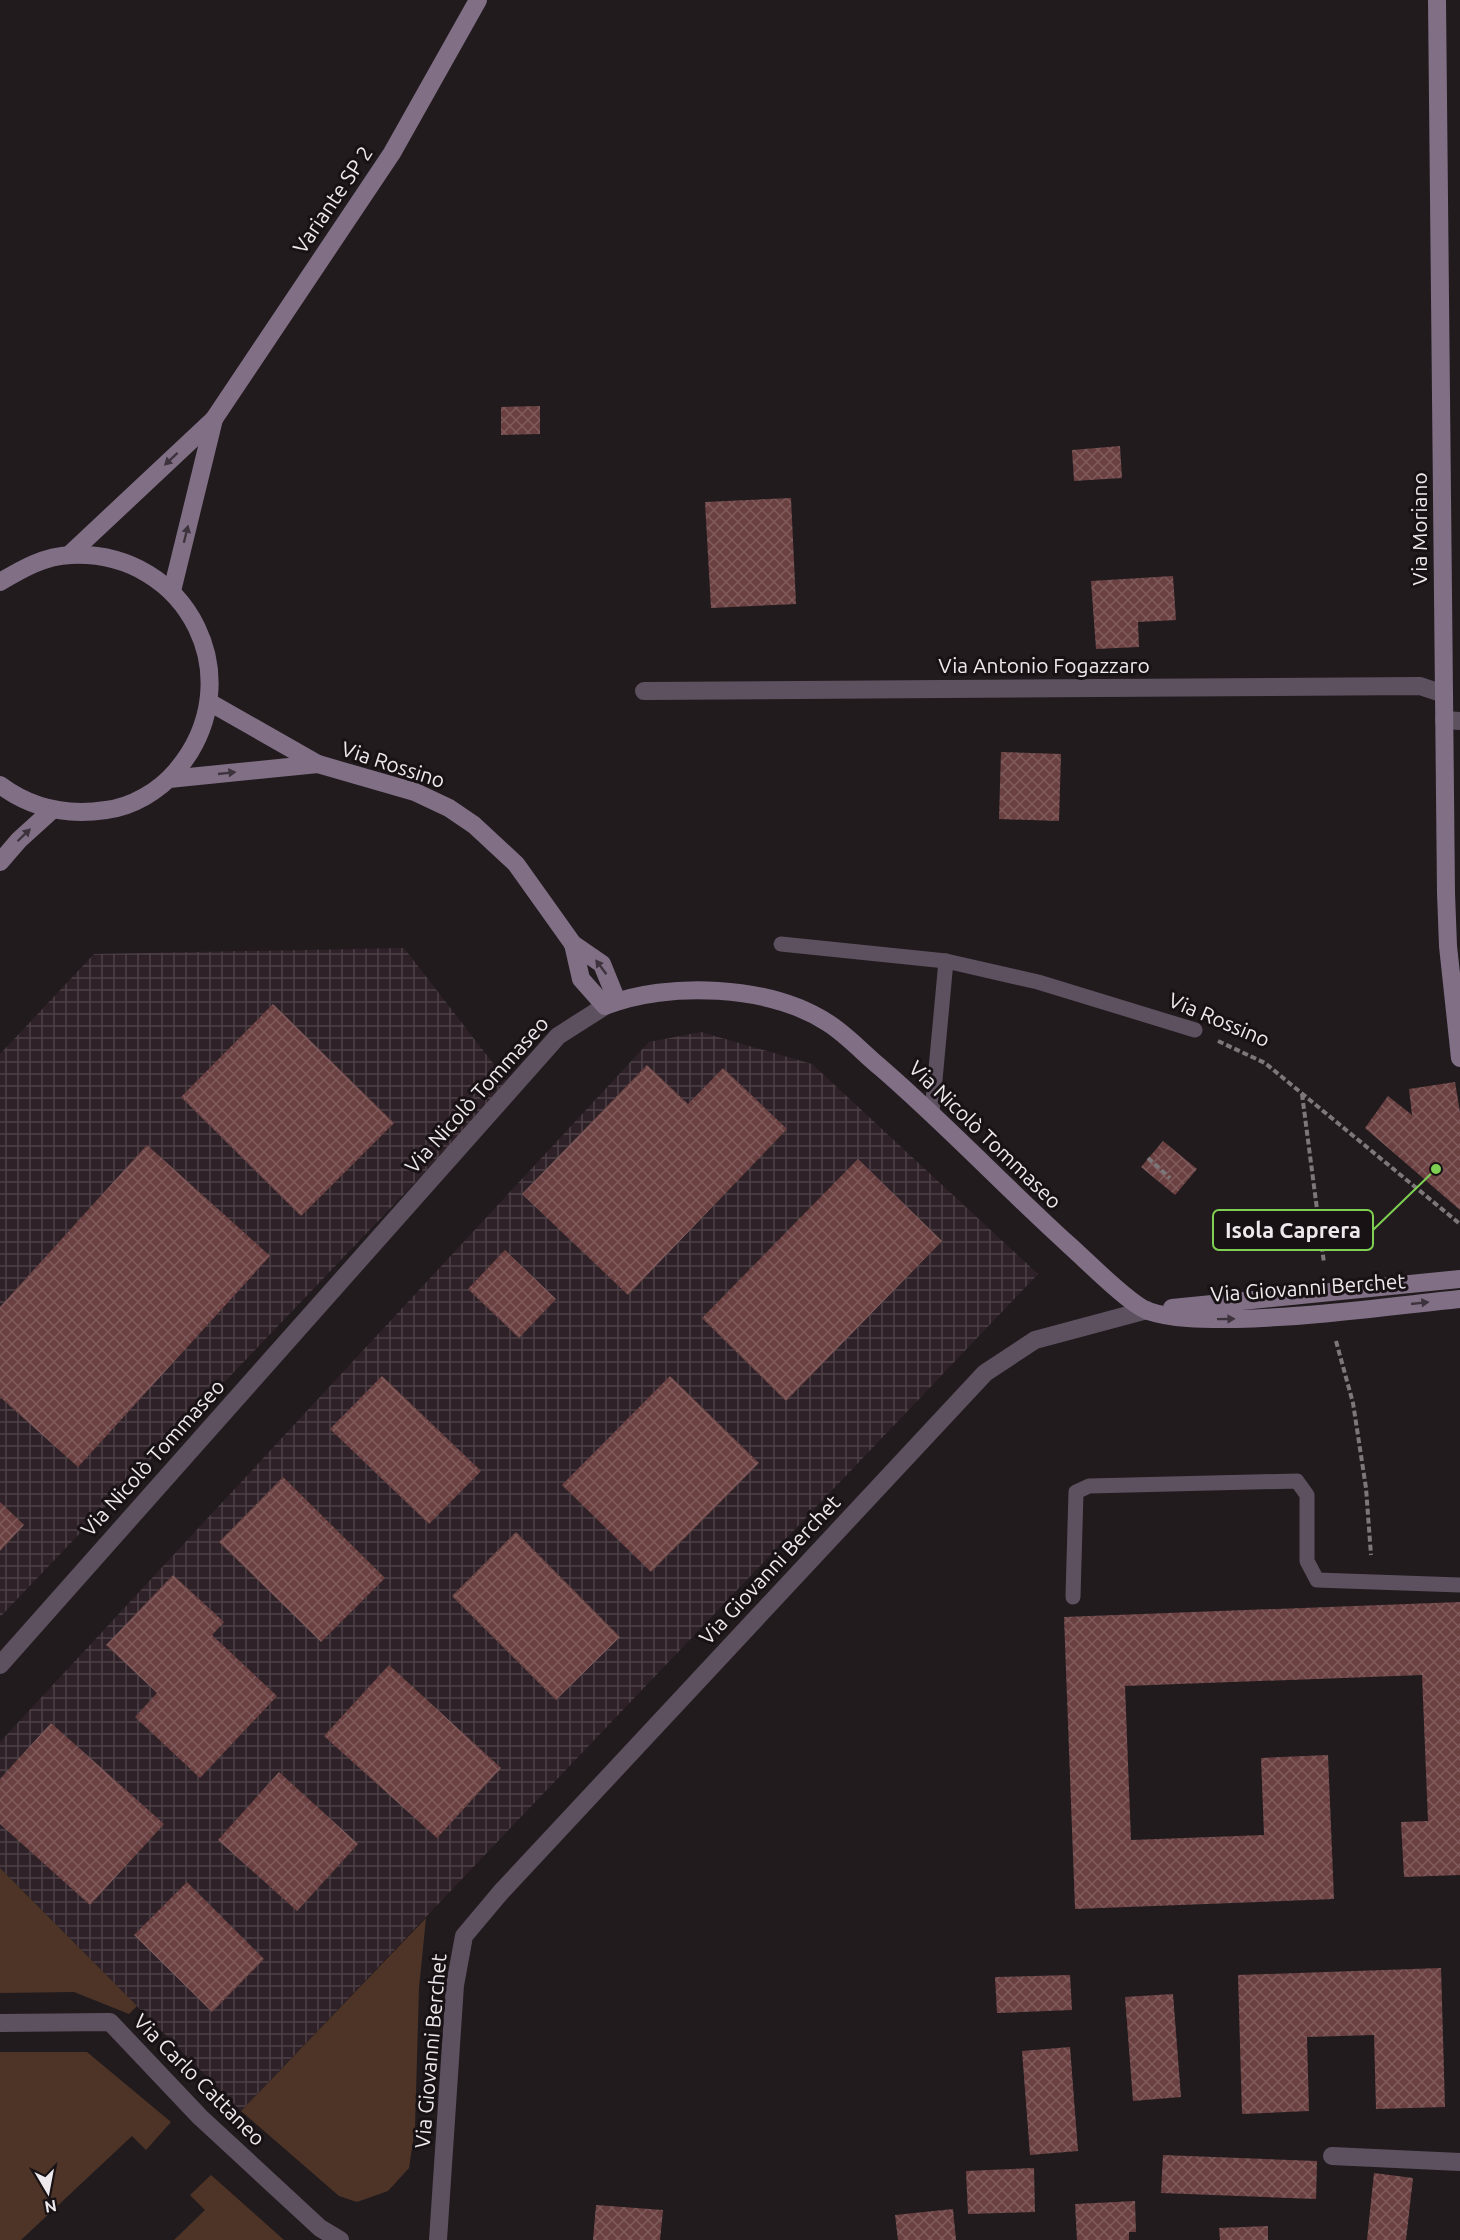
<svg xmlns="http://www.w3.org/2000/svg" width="1460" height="2240" font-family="Ubuntu,sans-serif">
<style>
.industrial{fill:url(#industrial-grid)}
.park{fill:#4e3427}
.building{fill:url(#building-cross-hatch)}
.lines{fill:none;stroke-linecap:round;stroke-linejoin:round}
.path{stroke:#7d777a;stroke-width:4;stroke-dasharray:6 3;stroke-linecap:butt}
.lane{stroke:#5d5160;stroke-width:15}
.street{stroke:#5d5160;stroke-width:18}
.secondary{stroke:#816f86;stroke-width:18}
.oneway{fill:#3d333d}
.labels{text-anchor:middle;stroke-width:6;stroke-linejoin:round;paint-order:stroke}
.street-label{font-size:21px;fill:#eee9ec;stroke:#181215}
.leader{fill:none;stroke:#7fd052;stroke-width:2}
.callout-dot{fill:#7fd052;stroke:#181215;stroke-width:2}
.callout{fill:#181215;stroke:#7fd052;stroke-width:2}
.callout-label{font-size:22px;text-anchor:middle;font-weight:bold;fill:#eee9ec}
</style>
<defs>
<pattern id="industrial-grid" width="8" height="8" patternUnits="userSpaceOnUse" patternTransform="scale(1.5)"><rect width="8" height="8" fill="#2e2127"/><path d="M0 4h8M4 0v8" fill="none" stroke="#4d4146"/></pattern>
<pattern id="building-cross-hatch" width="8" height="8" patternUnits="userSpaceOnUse" patternTransform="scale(1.5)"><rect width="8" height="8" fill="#6a4041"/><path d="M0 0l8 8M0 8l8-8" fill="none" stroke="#805c5d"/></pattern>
</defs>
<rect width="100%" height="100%" fill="#211b1e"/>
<g class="industrial">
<polygon points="404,948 509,1084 0,1617 0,1054 94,954"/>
<polygon points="701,1032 812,1064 1038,1274 241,2111 0,1868 0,1742 649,1042"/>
</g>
<g class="park">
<polygon points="0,1868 137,2006 129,2014 74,1992 0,1993"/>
<polygon points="426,1918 419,1988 415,2128 409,2168 388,2191 357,2202 339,2196 241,2111"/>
<polygon points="0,2052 87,2052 171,2122 146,2150 132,2136 21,2240 0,2240"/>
<polygon points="211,2175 284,2240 174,2240 205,2210 190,2195"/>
</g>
<g class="building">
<polygon points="540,406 540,434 501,435 501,407"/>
<polygon points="1120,446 1122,478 1074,481 1072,450"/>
<polygon points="791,498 796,604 711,608 705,502"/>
<polygon points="1173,576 1176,620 1138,622 1139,647 1096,649 1091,581"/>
<polygon points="1001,752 1061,754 1059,821 999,819"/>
<polygon points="273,1004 394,1123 301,1216 181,1097"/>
<polygon points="647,1065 688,1104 723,1068 787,1129 628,1295 522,1194"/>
<polygon points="1455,1082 1460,1112 1460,1210 1365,1128 1388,1096 1412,1115 1409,1089"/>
<polygon points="1163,1141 1197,1169 1175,1195 1141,1167"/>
<polygon points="147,1145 270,1256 78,1467 0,1397 0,1307"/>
<polygon points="858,1159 942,1241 786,1401 702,1318"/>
<polygon points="505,1250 556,1299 519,1338 468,1289"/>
<polygon points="382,1376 481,1471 429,1524 330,1429"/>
<polygon points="670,1376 759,1463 651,1572 562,1485"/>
<polygon points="283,1477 385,1578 321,1642 219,1542"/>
<polygon points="0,1502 24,1525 0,1551"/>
<polygon points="516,1532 620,1637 556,1700 452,1596"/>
<polygon points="173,1575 224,1622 212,1635 277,1696 200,1778 135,1717 157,1693 106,1645"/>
<polygon points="1460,1602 1460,1875 1404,1877 1401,1822 1428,1821 1422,1675 1125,1686 1131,1840 1264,1835 1261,1758 1328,1755 1334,1899 1075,1909 1064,1617"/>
<polygon points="389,1665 501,1768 437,1838 324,1736"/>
<polygon points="51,1723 164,1824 90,1905 0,1824 0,1779"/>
<polygon points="279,1772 358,1844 297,1911 218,1840"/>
<polygon points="187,1882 264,1959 212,2012 134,1935"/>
<polygon points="1441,1968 1445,2107 1376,2109 1374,2035 1307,2037 1309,2111 1242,2114 1238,1975"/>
<polygon points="1070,1975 1072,2010 997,2013 995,1977"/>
<polygon points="1173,1994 1181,2097 1133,2101 1125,1997"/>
<polygon points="1070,2047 1078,2151 1030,2155 1022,2051"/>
<polygon points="1163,2155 1317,2161 1316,2199 1161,2193"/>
<polygon points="1034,2168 1035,2212 968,2214 966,2171"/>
<polygon points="1374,2173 1413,2178 1406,2240 1367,2240"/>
<polygon points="1135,2201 1136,2232 1129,2232 1129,2240 1077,2240 1075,2204"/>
<polygon points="596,2205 663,2210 660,2240 593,2240"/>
<polygon points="953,2209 956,2240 898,2240 895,2215"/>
<polygon points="1268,2226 1268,2240 1220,2240 1219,2228"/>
</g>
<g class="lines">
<g class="path">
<polyline points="1218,1041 1265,1063 1460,1224"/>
<polyline points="1302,1094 1324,1263"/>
<polyline points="1148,1158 1170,1178"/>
<polyline points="1336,1341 1353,1403 1366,1488 1371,1555"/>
</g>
<g class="lane">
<polyline points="781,944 946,961 1038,982 1195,1030"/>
<polyline points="932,1112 946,961"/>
<polyline points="1073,1597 1076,1492 1089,1486 1297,1481 1307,1495 1307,1561 1317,1580 1460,1585"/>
</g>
<g class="street">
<polyline points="644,691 1420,686 1444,694"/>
<polyline points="1444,720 1460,721"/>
<polyline points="0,1665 558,1036 605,1006"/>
<polyline points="0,2023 110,2022 200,2117 320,2228 340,2240"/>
<polyline points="1332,2156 1460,2162"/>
<polyline points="438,2240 455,1985 464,1936 501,1892 985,1373 1035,1340 1147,1310"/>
</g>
<g class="secondary">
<polyline points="1437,0 1446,893 1448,946 1460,1058"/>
<polyline points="69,555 214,419 392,153 478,0"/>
<path d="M0,582c22,-13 44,-26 71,-27 118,-5 182,126 105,216 -17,20 -44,36 -70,39 -39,6 -74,-1 -106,-25"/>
<polyline points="172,591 214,419"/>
<polyline points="209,702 318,764 415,792 449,808 474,825 516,864 573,944 602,964 617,1001"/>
<polyline points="169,779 318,764"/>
<polyline points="0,862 19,840 51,811"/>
<path d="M573,944l8,35 24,27c63,-25 165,-21 223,17 19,12 35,30 52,44 66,57 125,120 189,178 17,15 60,59 79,66 27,9 60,8 88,8 75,-2 149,-12 224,-20"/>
<polyline points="1172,1308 1460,1279"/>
</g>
</g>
<defs><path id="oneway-solid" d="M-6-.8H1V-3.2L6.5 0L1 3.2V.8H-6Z" transform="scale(1.5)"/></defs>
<g class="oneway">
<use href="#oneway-solid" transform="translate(171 459) rotate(137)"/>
<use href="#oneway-solid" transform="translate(186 534) rotate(-76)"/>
<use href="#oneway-solid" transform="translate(227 773) rotate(-6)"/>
<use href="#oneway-solid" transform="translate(24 835) rotate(-44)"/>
<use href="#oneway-solid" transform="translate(601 967) rotate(-127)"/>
<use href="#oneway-solid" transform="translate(1420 1303) rotate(-6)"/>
<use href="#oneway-solid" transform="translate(1226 1319) rotate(-1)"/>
</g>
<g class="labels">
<g class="street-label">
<text transform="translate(333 200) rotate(-56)" y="7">Variante SP 2</text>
<text transform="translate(1420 529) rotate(-90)" y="7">Via Moriano</text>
<text x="1044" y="673">Via Antonio Fogazzaro</text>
<text transform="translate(393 765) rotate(18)" y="7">Via Rossino</text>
<text transform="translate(1219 1020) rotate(23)" y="7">Via Rossino</text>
<text transform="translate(477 1095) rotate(-48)" y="7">Via Nicolò Tommaseo</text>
<text transform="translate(985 1135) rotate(44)" y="7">Via Nicolò Tommaseo</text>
<text transform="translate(1308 1288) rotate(-4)" y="7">Via Giovanni Berchet</text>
<text transform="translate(153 1458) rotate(-48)" y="7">Via Nicolò Tommaseo</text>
<text transform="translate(770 1570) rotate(-47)" y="7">Via Giovanni Berchet</text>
<text transform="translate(431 2051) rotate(-85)" y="7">Via Giovanni Berchet</text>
<text transform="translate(199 2080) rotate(45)" y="7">Via Carlo Cattaneo</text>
</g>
</g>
<path class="leader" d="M1436 1169L1373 1230"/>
<circle class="callout-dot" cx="1436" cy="1169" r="6"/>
<rect class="callout" x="1213" y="1210" width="160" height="40" rx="6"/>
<g class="callout-label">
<text x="1293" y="1238">Isola Caprera</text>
</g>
<g transform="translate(48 2192) rotate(170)" stroke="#181215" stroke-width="4.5" paint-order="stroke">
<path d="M0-4.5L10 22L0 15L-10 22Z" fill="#eee9ec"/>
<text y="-9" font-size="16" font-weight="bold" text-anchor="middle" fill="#eee9ec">N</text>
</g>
</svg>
